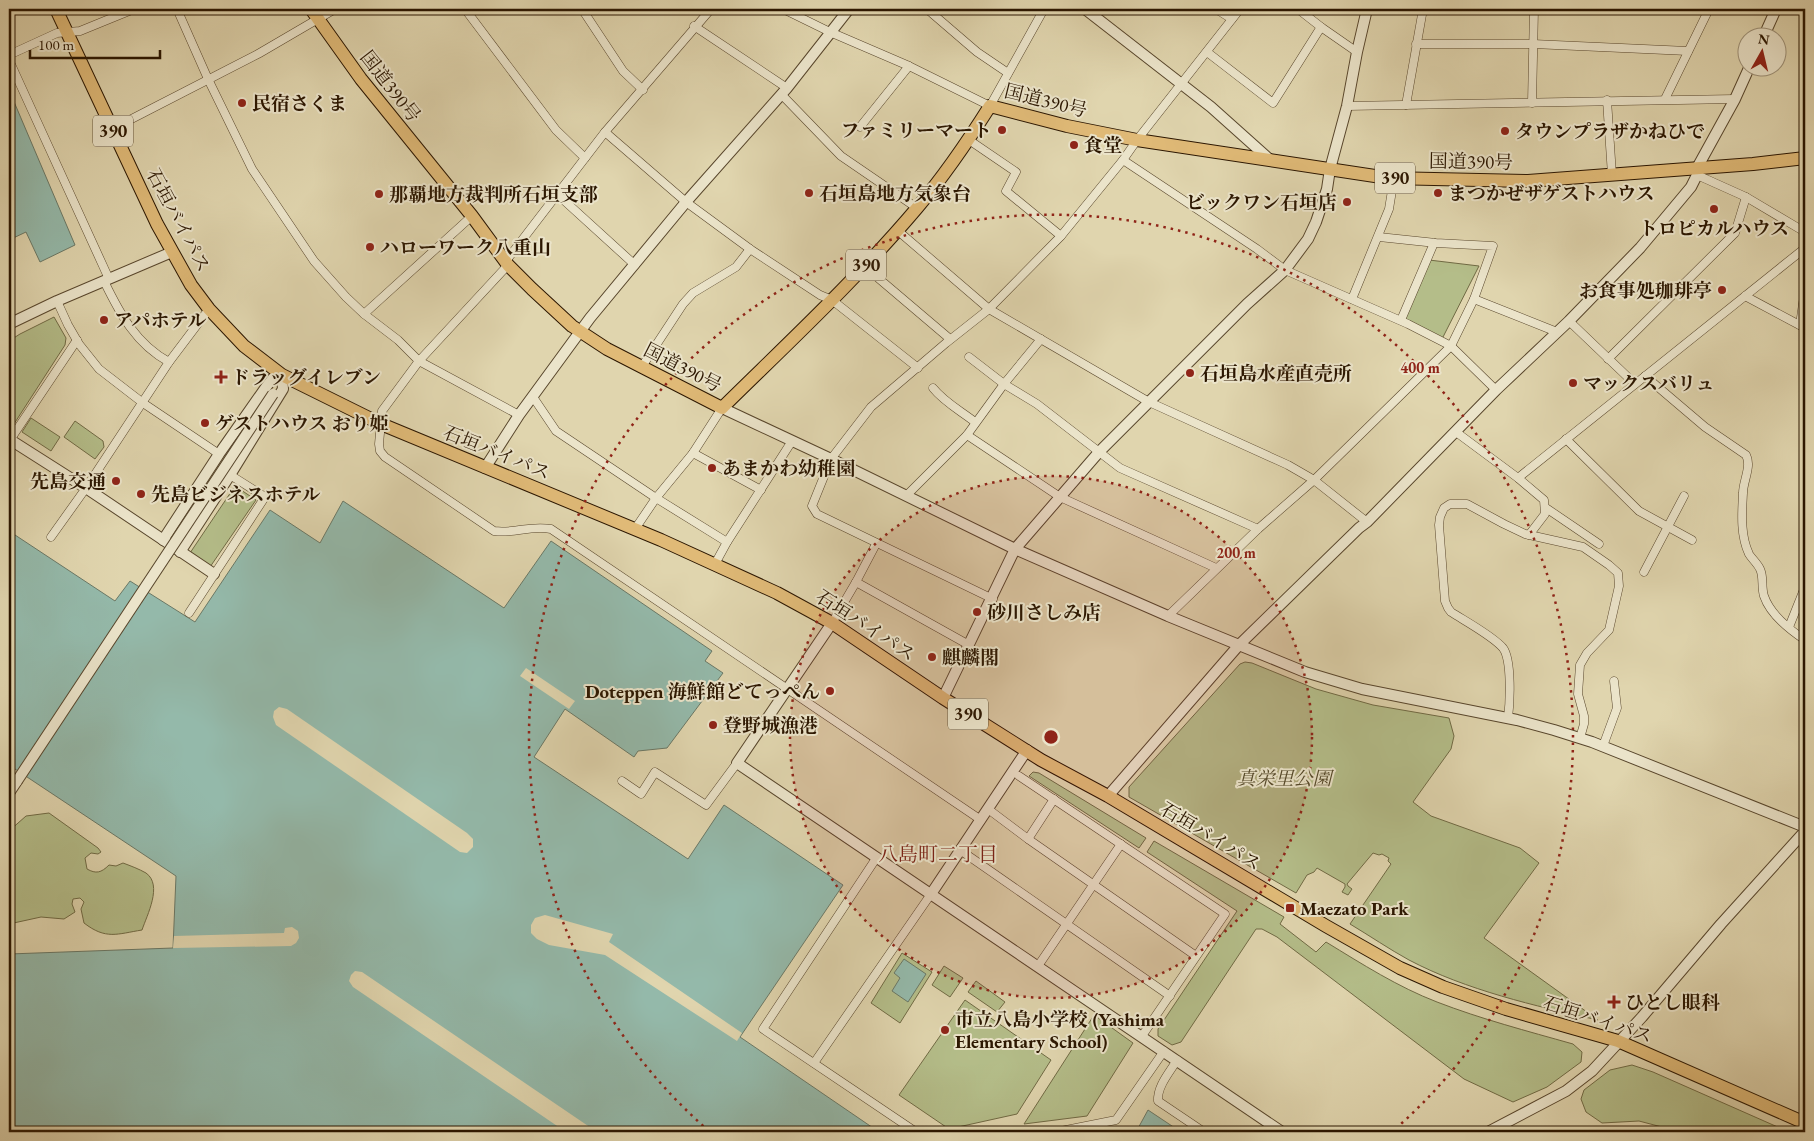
<svg xmlns="http://www.w3.org/2000/svg" width="1814" height="1141" font-family="'EB Garamond','Noto Serif JP',serif">
<style>
.green{fill:#b4bd89;stroke:#706a44}
.water{fill:#94b9aa;stroke:#6a7866}
.pier{fill:#e0d5ae}
.lines{fill:none;stroke-linecap:round;stroke-linejoin:round}
.minor-casing{stroke:#58462c;stroke-width:9}
.tertiary-casing{stroke:#58462c;stroke-width:12}
.trunk-casing{stroke:#2b1600;stroke-width:14}
.minor{stroke:#ebe4ca;stroke-width:8}
.tertiary{stroke:#ebe4ca;stroke-width:10}
.trunk{stroke:#e0ba77;stroke-width:12}
.tertiary-bridge-casing{stroke:#58462c;stroke-width:12;stroke-linecap:butt}
.tertiary-bridge{stroke:#ebe4ca;stroke-width:10}
.ring{fill:none;stroke:#8f2418;stroke-width:2.5;stroke-dasharray:2.5 5}
.poi-dot{fill:#8f2418;stroke:#ebe4ca;stroke-width:2}
.labels{text-anchor:middle;stroke-width:4;stroke-linejoin:round;paint-order:stroke}
.shield{fill:#ebe4ca;stroke:#65543d;stroke-width:1}
.shield-label{font-size:18px;font-weight:bold;fill:#2b1600}
.street-label{font-size:19px;fill:#2b1600;stroke:#ebe4ca}
.poi-label{font-size:19px;font-weight:bold;fill:#2b1600;stroke:#ebe4ca;text-anchor:start}
.park-label{font-size:19px;font-style:italic;fill:#544829;stroke:#ebe4ca}
.neighbourhood-label{font-size:20px;fill:#7a1f14;stroke:#ebe4ca}
.centre{fill:#8f2418;stroke:#ebe4ca;stroke-width:2.5}
.ring-label{font-size:15px;text-anchor:middle;font-weight:bold;fill:#8f2418;stroke:#ebe4ca;stroke-width:4;stroke-linejoin:round;paint-order:stroke}
</style>
<rect width="100%" height="100%" fill="#e0d5ae"/>
<filter id="stains"><feTurbulence type="fractalNoise" baseFrequency=".004" numOctaves="4"/><feColorMatrix values="0 0 0 0 .2 0 0 0 0 .09 0 0 0 0 .02 0 0 0 .5 -.17"/></filter>
<radialGradient id="worn" r=".72"><stop offset=".6" stop-color="#630" stop-opacity="0"/><stop offset="1" stop-color="#630" stop-opacity=".3"/></radialGradient>
<g class="green">
<polygon points="1429,260 1479,266 1442,339 1404,319"/>
<polygon points="54,317 66,338 65,345 12,427 9,424 9,341 20,334"/>
<polygon points="31,418 60,437 51,451 22,432"/>
<polygon points="75,421 103,441 104,447 95,459 64,437"/>
<polygon points="235,486 256,500 210,567 190,553"/>
<path d="M1245,662l7,1 64,26 57,16 76,13 5,18 -3,13 -38,53 18,14 89,32 19,15 -55,75 114,82c-63,-14 -132,-30 -189,-60 -20,-11 -39,-24 -59,-36l41,-60 -3,-3 1,-3 -7,-4 -3,1 -6,-2 -26,31 1,2 4,3 -4,6 -6,-3 3,-5v-3l-28,-16 -3,4 -7,3 -11,18 -167,-96v-10l111,-123z"/>
<polygon points="1033,772 1039,773 1146,838 1139,848 1029,776"/>
<path d="M49,813l49,35 3,4 -3,2 -7,-1 -6,5 2,11c9,5 14,4 22,-4l7,1 7,-3c8,3 16,6 23,10 17,12 1,42 -4,57 -25,4 -36,10 -58,-7l-3,-14 3,-7 -4,-4 -7,1 -1,5 3,8 -11,7 -23,-2 -32,7v-93l17,-15z"/>
<path d="M1154,841l130,76 -4,7 36,28 10,-10c36,22 72,45 111,60 44,17 90,29 136,42l9,8 -1,10 -34,25 -34,15 -49,-23 -187,-142 -15,-8h-6l-75,113 -9,3 -14,-9v-7l79,-118 -90,-59z"/>
<polygon points="902,953 932,972 900,1023 871,1003"/>
<polygon points="944,966 963,978 950,997 932,985"/>
<polygon points="976,981 1005,1002 997,1012 968,992"/>
<polygon points="965,1000 1051,1060 1017,1114 949,1129 899,1095"/>
<polygon points="1094,1015 1133,1043 1087,1116 1024,1124"/>
<polygon points="1632,1065 1653,1072 1789,1132 1677,1132 1677,1131 1639,1121 1602,1123 1586,1112 1581,1099 1584,1090 1610,1070"/>
</g>
<g class="water">
<polygon points="9,90 75,245 40,262 26,232 9,240"/>
<polygon points="343,501 504,608 551,541 712,651 705,661 723,673 667,748 638,751 634,757 565,709 534,757 688,859 724,805 843,885 740,1037 879,1132 9,1132 9,954 173,948 176,876 9,765 9,531 115,601 130,581 195,622 270,510 320,543"/>
<polygon points="904,959 926,974 908,1002 892,991 900,978 894,973"/>
<polygon points="1148,1110 1181,1132 1136,1132"/>
</g>
<g class="pier">
<polygon points="526,668 575,701 569,709 520,676"/>
<polygon points="279,707 287,709 467,833 473,839 473,847 467,853 460,852 276,725 273,717 274,711"/>
<polygon points="545,915 613,934 609,942 742,1033 737,1041 605,955 549,945 537,939 531,933 531,925 535,918"/>
<polygon points="292,927 298,931 299,938 296,943 291,946 173,948 174,936 284,933 285,928"/>
<polygon points="355,971 362,972 597,1132 566,1132 353,987 349,981 351,975"/>
</g>
<g class="lines">
<g class="minor-casing">
<g id="minor">
<polyline points="177,9 208,79 252,169 314,261 346,297 364,314 398,340 419,361 519,415"/>
<polyline points="465,9 556,130 585,158"/>
<polyline points="582,9 623,71 643,90"/>
<polyline points="783,9 830,32 909,66 990,106 1044,9"/>
<polyline points="927,9 977,52 1008,73"/>
<polyline points="1216,9 1232,19"/>
<polyline points="1298,9 1321,27 1357,52"/>
<polyline points="694,26 787,88"/>
<polyline points="1416,44 1533,44 1688,51"/>
<polyline points="1207,52 1273,103 1321,27"/>
<polyline points="9,55 57,33 80,31 134,9"/>
<polyline points="9,60 109,279"/>
<polyline points="781,94 841,156 917,208"/>
<polyline points="1665,99 1709,9"/>
<polyline points="1607,100 1612,175"/>
<polyline points="1532,103 1534,9"/>
<polyline points="1406,105 1423,9"/>
<polyline points="1347,106 1735,99"/>
<polyline points="860,127 909,66"/>
<polyline points="112,129 258,54 335,9"/>
<polyline points="605,132 686,202 750,249 820,295 832,300 918,368"/>
<polyline points="969,140 1016,172 1006,191 1061,236"/>
<polyline points="1123,160 1257,249 1285,270 1408,324 1451,346 1496,390"/>
<polyline points="1697,175 1746,197 1805,232"/>
<polyline points="557,194 635,265"/>
<polyline points="897,230 989,309 1149,402 1288,465 1314,480 1367,522"/>
<polyline points="506,261 605,132 711,9"/>
<path d="M508,265l-89,96 -37,50 -3,33 1,7 5,6 109,74c21,3 35,-6 57,-2l430,291"/>
<polyline points="864,266 950,339"/>
<path d="M104,281c16,33 32,63 65,81"/>
<polyline points="1745,296 1805,328"/>
<polyline points="1352,299 1389,209 1394,178"/>
<polyline points="1474,299 1557,332"/>
<polyline points="57,301 68,325 79,344 99,369 143,403 219,454"/>
<polyline points="364,314 472,216"/>
<polyline points="1401,320 1434,243"/>
<polyline points="1569,321 1635,384"/>
<polyline points="1800,325 1805,289"/>
<polyline points="969,357 1004,384 1037,404 1120,468 1258,529"/>
<polyline points="1608,359 1735,233 1746,197"/>
<polyline points="641,368 683,304 693,293 736,267 750,249"/>
<path d="M1645,376l60,51 41,28c6,11 -3,26 -3,38 -1,19 -3,42 6,61 3,5 8,9 11,15 4,8 1,18 4,27 6,18 26,34 41,44"/>
<path d="M933,388c11,14 28,23 42,34"/>
<polyline points="533,397 556,431 656,498 727,542"/>
<polyline points="1456,432 1518,478 1544,500 1545,514 1529,535"/>
<polyline points="967,435 1060,497 1216,568"/>
<polyline points="1566,439 1639,511 1692,540"/>
<polyline points="10,440 77,340"/>
<polyline points="693,453 761,490"/>
<polyline points="1518,478 1805,248"/>
<polyline points="906,496 967,435 1004,384 1041,339"/>
<polyline points="1546,508 1599,544"/>
<polyline points="635,529 656,498 693,453 722,408"/>
<polyline points="51,537 86,488 169,362 209,309"/>
<polyline points="715,564 727,542 792,441"/>
<polyline points="1644,572 1684,496"/>
<polyline points="856,582 969,645"/>
<polyline points="993,599 817,514 812,506 831,459 871,407 946,343 989,309 1061,236 1123,160 1137,140 1240,9"/>
<polyline points="189,613 265,497 227,473"/>
<polyline points="1168,616 1258,529 1314,480 1451,346 1474,299 1493,246 1436,243 1379,237"/>
<polyline points="832,623 856,582 876,544"/>
<polyline points="1789,627 1805,587"/>
<path d="M1508,718c2,-15 4,-58 -5,-70 -10,-12 -38,-27 -52,-36l-3,-4 -3,-7 -6,-76 1,-8 4,-9 6,-4h17l37,20 21,10 58,13 26,18 9,8 1,13 -10,44 -22,23 -7,12 -2,29 6,22v8l-4,14"/>
<polyline points="1603,746 1617,708 1614,681"/>
<polyline points="1019,776 1225,914 1142,1036"/>
<polyline points="622,781 641,794 655,772 706,805 737,763"/>
<polyline points="988,809 1028,839 1196,956"/>
<polyline points="1028,839 1054,799"/>
<polyline points="960,850 1170,996"/>
<polyline points="877,857 763,1029 916,1132"/>
<polyline points="1038,966 1121,844"/>
<path d="M1177,1060c-7,12 -20,26 -19,41l46,31"/>
<polyline points="814,1063 931,894"/>
<polyline points="1056,1132 1116,1120 1164,1051"/>
</g>
</g>
<g class="tertiary-casing">
<g id="tertiary">
<polyline points="1085,9 1211,107 1268,158"/>
<polyline points="1763,38 1776,9"/>
<polyline points="9,324 57,301 172,252"/>
<polyline points="722,408 831,459 1015,549 1168,616 1305,672 1362,689 1517,720 1554,730 1592,742 1805,827"/>
<polyline points="9,439 86,488 214,574"/>
<polyline points="485,468 519,415 590,318 686,202 787,88 849,9"/>
<polyline points="163,540 219,454 266,387 273,378 282,375"/>
<polyline points="180,552 230,475 283,389 282,375"/>
<polyline points="832,623 737,763 1282,1132"/>
<polyline points="943,698 1015,549 1099,452 1247,304 1285,270 1308,239 1316,222 1327,189 1330,169 1347,106 1357,52 1367,9"/>
<polyline points="9,793 17,781"/>
<polyline points="1108,796 1239,645 1359,528 1367,522 1496,390 1569,321 1640,248 1691,187 1697,175 1697,168 1735,99 1749,68"/>
<polyline points="931,894 1027,750"/>
<polyline points="1488,1132 1566,1091 1592,1071 1642,1017 1721,924 1805,831"/>
</g>
</g>
<g class="trunk-casing">
<g id="trunk">
<polyline points="56,9 157,224 191,285 209,309 244,346 282,375 381,424 661,540 777,593 832,623 943,698 1041,760 1108,796 1326,926 1400,968 1443,987 1506,1009 1618,1041 1805,1123"/>
<path d="M311,9l50,70 111,137 36,49 24,24 40,37 35,23 115,59c66,-65 135,-129 195,-200 27,-32 51,-67 73,-102l77,20 70,14 251,38 140,3 225,-17 52,-6"/>
</g>
</g>
<use href="#minor" class="minor"/>
<use href="#tertiary" class="tertiary"/>
<use href="#trunk" class="trunk"/>
<g class="tertiary-bridge-casing">
<polyline id="tertiary-bridge" points="17,781 273,394"/>
</g>
<use href="#tertiary-bridge" class="tertiary-bridge"/>
</g>
<circle cx="1051" cy="737" r="261" fill="#8f2418" fill-opacity=".12"/>
<g class="ring">
<circle cx="1051" cy="737" r="261"/>
<path d="M709 1131A522 522 0 1 1 1393 1131"/>
</g>
<g class="poi-dot">
<circle cx="242" cy="103" r="5"/>
<circle cx="1002" cy="130" r="5"/>
<circle cx="1505" cy="131" r="5"/>
<circle cx="1074" cy="145" r="5"/>
<circle cx="809" cy="193" r="5"/>
<circle cx="1438" cy="193" r="5"/>
<circle cx="379" cy="194" r="5"/>
<circle cx="1347" cy="202" r="5"/>
<circle cx="1714" cy="209" r="5"/>
<circle cx="370" cy="247" r="5"/>
<circle cx="1722" cy="290" r="5"/>
<circle cx="104" cy="320" r="5"/>
<circle cx="1190" cy="373" r="5"/>
<path d="M218.5 369.5h5v5h5v5h-5v5h-5v-5h-5v-5h5z"/>
<circle cx="1573" cy="383" r="5"/>
<circle cx="205" cy="423" r="5"/>
<circle cx="712" cy="468" r="5"/>
<circle cx="116" cy="481" r="5"/>
<circle cx="141" cy="494" r="5"/>
<circle cx="977" cy="612" r="5"/>
<circle cx="932" cy="657" r="5"/>
<circle cx="830" cy="691" r="5"/>
<circle cx="713" cy="725" r="5"/>
<rect x="1285" y="903" width="10" height="10" rx="2.5"/>
<path d="M1611.5 994.5h5v5h5v5h-5v5h-5v-5h-5v-5h5z"/>
<circle cx="945" cy="1030" r="5"/>
</g>
<g class="labels">
<g class="shield">
<rect x="93" y="115.5" width="40" height="31" rx="4"/>
<rect x="1375" y="162.5" width="40" height="31" rx="4"/>
<rect x="846" y="249.5" width="40" height="31" rx="4"/>
<rect x="948" y="698.5" width="40" height="31" rx="4"/>
</g>
<g class="shield-label">
<text x="113" y="137">390</text>
<text x="1395" y="184">390</text>
<text x="866" y="271">390</text>
<text x="968" y="720">390</text>
</g>
<g class="street-label">
<text transform="translate(391 86) rotate(52)" y="7">国道390号</text>
<text transform="translate(1046 100) rotate(14)" y="7">国道390号</text>
<text transform="translate(1471 161) rotate(1)" y="7">国道390号</text>
<text transform="translate(179 220) rotate(62)" y="7">石垣バイパス</text>
<text transform="translate(683 367) rotate(27)" y="7">国道390号</text>
<text transform="translate(497 452) rotate(22)" y="7">石垣バイパス</text>
<text transform="translate(866 625) rotate(33)" y="7">石垣バイパス</text>
<text transform="translate(1211 836) rotate(31)" y="7">石垣バイパス</text>
<text transform="translate(1598 1019) rotate(18)" y="7">石垣バイパス</text>
</g>
<g class="poi-label">
<text x="252" y="110">民宿さくま</text>
<text x="992" y="137" text-anchor="end">ファミリーマート</text>
<text x="1515" y="138">タウンプラザかねひで</text>
<text x="1084" y="152">食堂</text>
<text x="819" y="200">石垣島地方気象台</text>
<text x="1448" y="200">まつかぜザゲストハウス</text>
<text x="389" y="201">那覇地方裁判所石垣支部</text>
<text x="1337" y="209" text-anchor="end">ビックワン石垣店</text>
<text x="1714" y="235" text-anchor="middle">トロピカルハウス</text>
<text x="380" y="254">ハローワーク八重山</text>
<text x="1712" y="297" text-anchor="end">お食事処珈琲亭</text>
<text x="114" y="327">アパホテル</text>
<text x="1200" y="380">石垣島水産直売所</text>
<text x="231" y="384">ドラッグイレブン</text>
<text x="1583" y="390">マックスバリュ</text>
<text x="215" y="430">ゲストハウス おり姫</text>
<text x="722" y="475">あまかわ幼稚園</text>
<text x="106" y="488" text-anchor="end">先島交通</text>
<text x="151" y="501">先島ビジネスホテル</text>
<text x="987" y="619">砂川さしみ店</text>
<text x="942" y="664">麒麟閣</text>
<text x="820" y="698" text-anchor="end">Doteppen 海鮮館どてっぺん</text>
<text x="723" y="732">登野城漁港</text>
<text x="1300" y="915">Maezato Park</text>
<text x="1625" y="1009">ひとし眼科</text>
<text x="955" y="1026">市立八島小学校 (Yashima<tspan x="955" dy="22">Elementary School)</tspan></text>
</g>
<g class="park-label">
<text x="1284" y="785">真栄里公園</text>
</g>
<g class="neighbourhood-label">
<text x="938" y="861">八島町二丁目</text>
</g>
</g>
<circle cx="1051" cy="737" r="8" class="centre"/>
<g class="ring-label">
<text x="1420" y="373">400 m</text>
<text x="1236" y="558">200 m</text>
</g>
<rect width="1814" height="1141" fill="none" stroke="#e0d5ae" stroke-width="30"/>
<rect x="10" y="10" width="1794" height="1121" fill="none" stroke="#2b1600" stroke-width="2.5"/>
<rect x="15" y="15" width="1784" height="1111" fill="none" stroke="#2b1600"/>
<g transform="translate(1762 52) rotate(8)"><circle r="24" fill="#ebe4ca" stroke="#9e9279"/>
<path d="M0-4L9 19L0 12L-9 19Z" fill="#8f2418"/>
<text y="-8" font-size="14" font-weight="bold" text-anchor="middle" fill="#2b1600">N</text>
</g>
<path d="M30 50v8h130v-8" fill="none" stroke="#2b1600" stroke-width="2.5"/>
<text x="38" y="50" font-size="15" fill="#2b1600" stroke="#ebe4ca" stroke-width="4" paint-order="stroke">100 m</text>
<rect width="100%" height="100%" filter="url(#stains)"/>
<rect width="100%" height="100%" fill="url(#worn)"/>
</svg>
